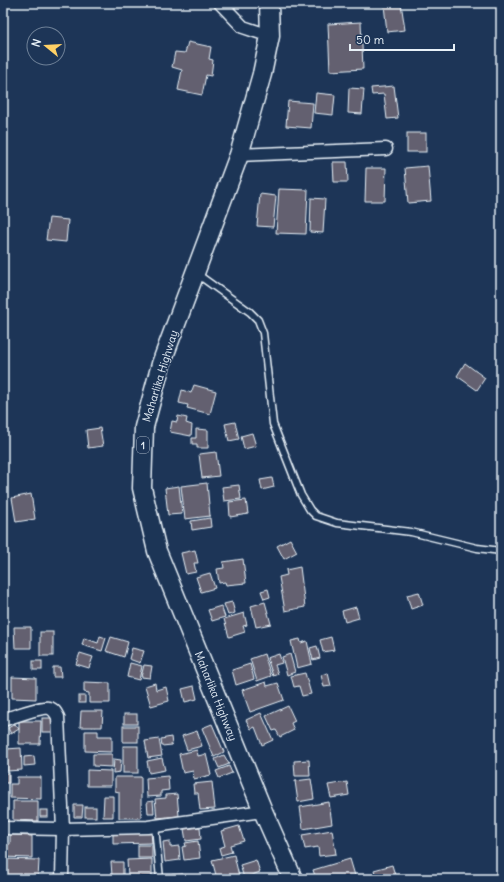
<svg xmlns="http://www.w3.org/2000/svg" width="504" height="882" font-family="Delius,sans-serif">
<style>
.building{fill:#63606f;stroke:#e8f1f8}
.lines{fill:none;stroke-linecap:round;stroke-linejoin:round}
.lane-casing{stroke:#e8f1f8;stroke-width:9}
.street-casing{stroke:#e8f1f8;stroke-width:15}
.primary-casing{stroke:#e8f1f8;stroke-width:21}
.lane{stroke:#1d3557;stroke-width:6}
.street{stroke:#1d3557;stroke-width:12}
.primary{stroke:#1d3557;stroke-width:18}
.labels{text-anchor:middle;stroke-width:3;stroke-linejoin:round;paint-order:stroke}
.shield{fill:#1d3557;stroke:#abb9c8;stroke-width:1}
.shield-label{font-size:10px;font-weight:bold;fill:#e8f1f8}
.street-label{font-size:11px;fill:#e8f1f8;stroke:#1d3557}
</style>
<rect width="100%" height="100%" fill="#1d3557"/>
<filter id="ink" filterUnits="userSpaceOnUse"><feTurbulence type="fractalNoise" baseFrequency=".025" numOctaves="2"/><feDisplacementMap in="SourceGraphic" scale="8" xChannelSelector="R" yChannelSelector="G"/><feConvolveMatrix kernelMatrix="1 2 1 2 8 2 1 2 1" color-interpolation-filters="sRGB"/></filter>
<g filter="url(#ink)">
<g class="building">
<polygon points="401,3 405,30 387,32 384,5"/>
<polygon points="361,22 363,69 330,71 328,24"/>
<polygon points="188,42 211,47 209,59 213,60 211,76 206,75 202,95 178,90 182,70 172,67 175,52 185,53"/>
<polygon points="394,86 398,118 387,119 384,94 372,95 371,88"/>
<polygon points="349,88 364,89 362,114 348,113"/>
<polygon points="316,93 335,95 333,115 314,113"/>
<polygon points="288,101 313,103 311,128 286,126"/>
<rect x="407" y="133" width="19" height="19"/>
<polygon points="333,162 347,162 348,182 334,182"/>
<polygon points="428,166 431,201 408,203 405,168"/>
<polygon points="366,168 386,168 385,201 365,201"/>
<polygon points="279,189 308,190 306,234 276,233"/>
<polygon points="260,194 276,196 273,227 257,226"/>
<polygon points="311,198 325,199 323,233 310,232"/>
<polygon points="49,218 68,220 66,242 46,240"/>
<polygon points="465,363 485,378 477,390 457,376"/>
<polygon points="194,385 216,391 210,414 187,408 188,405 179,403 182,390 191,393"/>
<polygon points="178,416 187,418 186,423 192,425 191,436 170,432 172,421 177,422"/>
<polygon points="235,422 239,439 229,441 225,424"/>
<polygon points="100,428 103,446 88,448 86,430"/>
<polygon points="196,429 208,430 208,448 197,448 197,444 192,444 192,438 196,438"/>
<polygon points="252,433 256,446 244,449 241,436"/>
<polygon points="216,452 219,476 202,478 199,454"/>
<polygon points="272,478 274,487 262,490 260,480"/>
<polygon points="207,483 210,516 185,519 181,486"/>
<polygon points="239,485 241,499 224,501 222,487"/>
<polygon points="179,486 182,514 168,515 165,488"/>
<polygon points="31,494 35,519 16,522 12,498"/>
<polygon points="246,500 248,514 230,517 229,502"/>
<polygon points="210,518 211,527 192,530 191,521"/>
<polygon points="290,539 297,552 284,559 277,546"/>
<polygon points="195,550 198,563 194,563 196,572 186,574 181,553"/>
<polygon points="243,559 246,583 226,585 225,582 219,583 217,569 224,568 223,562"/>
<polygon points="300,567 305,607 285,611 279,577 287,575 286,570"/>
<polygon points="210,573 215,588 201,592 196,577"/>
<polygon points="268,589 270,597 264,599 261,591"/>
<polygon points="419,592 423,605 411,609 407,595"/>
<polygon points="232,602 235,613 228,615 224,604"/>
<polygon points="265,602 271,624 256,627 251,606"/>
<polygon points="221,606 225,617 212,621 208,610"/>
<polygon points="356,607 359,618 345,622 342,611"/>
<polygon points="244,613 247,625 243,626 245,632 229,637 224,619"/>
<polygon points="14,627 31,627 31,648 15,648"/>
<rect x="40" y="632" width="13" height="24"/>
<polygon points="100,636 106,638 102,651 82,645 84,638 98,643"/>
<polygon points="111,637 128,642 124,657 106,651"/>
<polygon points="331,637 334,650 323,652 320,640"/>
<polygon points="300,639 301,643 307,641 312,664 297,668 291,641"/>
<polygon points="317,646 320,658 313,660 310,648"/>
<polygon points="132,648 144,651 140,663 129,659"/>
<polygon points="80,653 93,657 89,668 76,664"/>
<polygon points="264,654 271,676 257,681 250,659"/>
<polygon points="279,654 282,663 275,665 278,674 273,676 267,658"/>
<polygon points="290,654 295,672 287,675 282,657"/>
<rect x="33" y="661" width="9" height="9"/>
<polygon points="130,663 142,666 139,680 127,677"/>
<polygon points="250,664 254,679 236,685 232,670"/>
<polygon points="144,665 152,666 150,678 141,677"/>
<polygon points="53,667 60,667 61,677 53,677"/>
<polygon points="305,673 311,694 302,696 299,686 294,687 291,676"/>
<polygon points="328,673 331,686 324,687 321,675"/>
<polygon points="12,677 36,678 36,699 12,698"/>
<polygon points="84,682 110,683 110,703 89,703 89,693 84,692"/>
<polygon points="266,682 267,686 278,683 284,700 250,712 242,690"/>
<polygon points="155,683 156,690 166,687 169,701 151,706 145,686"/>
<polygon points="194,686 197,699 185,702 182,689"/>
<rect x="79" y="696" width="6" height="7"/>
<polygon points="288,706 295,721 291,723 294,730 280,737 276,730 273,731 266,716"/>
<polygon points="81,711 103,711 102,727 80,727"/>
<polygon points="261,713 273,740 262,745 255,727 251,729 246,720"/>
<rect x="124" y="714" width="13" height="10"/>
<rect x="42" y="718" width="14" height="14"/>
<polygon points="19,721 41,721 40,744 19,744"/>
<polygon points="15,724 19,729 11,734 8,728"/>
<polygon points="212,724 224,752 214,757 202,728"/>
<rect x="123" y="726" width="15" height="16"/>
<polygon points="85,731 98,731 98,736 112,736 112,752 85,751"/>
<polygon points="197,731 202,746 187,750 182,736"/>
<polygon points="171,737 172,745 162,746 161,739"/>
<polygon points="159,739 162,756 148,758 145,741"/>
<rect x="123" y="746" width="15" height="27"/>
<polygon points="21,748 22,770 7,771 6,749"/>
<polygon points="197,750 198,756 206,754 211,775 194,779 193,771 183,773 179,754"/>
<polygon points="93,754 112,754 112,767 93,766"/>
<polygon points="224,755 229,764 219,768 215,759"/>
<polygon points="34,756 35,765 24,766 24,757"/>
<polygon points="162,758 165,770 149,773 147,761"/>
<polygon points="114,759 121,760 120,772 113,773"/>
<polygon points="309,760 310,776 295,776 294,761"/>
<polygon points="229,766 232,773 219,778 216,771"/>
<polygon points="87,770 111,771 111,786 87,786"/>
<rect x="3" y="773" width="6" height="10"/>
<polygon points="168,776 169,790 161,791 161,796 147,797 146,778"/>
<polygon points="17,777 41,777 41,799 10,798 10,784 17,784"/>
<polygon points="115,777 141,777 141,818 119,818 119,792 115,791"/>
<polygon points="311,779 314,799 298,802 295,781"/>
<polygon points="212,782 215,809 200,810 198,793 194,793 193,784"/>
<polygon points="347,782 349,795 331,798 328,785"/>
<polygon points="177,794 179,816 157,818 155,799 166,798 166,795"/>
<polygon points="104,796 113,796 113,817 103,817"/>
<polygon points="13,801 38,801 38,821 13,820"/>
<polygon points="153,801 154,813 148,813 147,802"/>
<polygon points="329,802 332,824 303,829 300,807"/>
<polygon points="74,805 83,805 82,817 74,817"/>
<rect x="85" y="807" width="11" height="10"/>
<rect x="40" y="810" width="8" height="7"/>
<polygon points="239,826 244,841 230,845 232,852 221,855 219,848 225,846 221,831"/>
<polygon points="200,827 201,839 186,841 184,829"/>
<polygon points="332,830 336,854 319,856 318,847 305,849 302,835"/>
<polygon points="151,832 152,843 113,844 113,833"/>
<polygon points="10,835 32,836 32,858 3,857 3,844 10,844"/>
<polygon points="170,841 170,847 179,846 180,860 165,862 163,842"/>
<polygon points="198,841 200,858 184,860 182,847 186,846 185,843"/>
<rect x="138" y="845" width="14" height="13"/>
<polygon points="234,855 239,876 226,879 217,879 212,860"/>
<polygon points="4,859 39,860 38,879 4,879"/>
<polygon points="152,859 152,876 128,877 127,860"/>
<polygon points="350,859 356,879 316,879 313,870"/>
<polygon points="256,860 260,872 244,878 240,865"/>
<polygon points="111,862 123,862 123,876 112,876"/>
<polygon points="392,865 395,875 391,876 392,879 377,879 374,870"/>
<polygon points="183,874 183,879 170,879 169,875"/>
</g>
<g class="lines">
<g class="lane-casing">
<g id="lane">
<polyline points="197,274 250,312 258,320 263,333 273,424 301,495 310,510 316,516 337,523 411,532 477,548 501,551"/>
<polyline points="155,826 160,879"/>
</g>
</g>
<g class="street-casing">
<g id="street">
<polyline points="220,3 243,27 270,36"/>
<polyline points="239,155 386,149"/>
<path d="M3,720c9,-3 38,-14 46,-12 5,1 7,5 9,9l5,112 -1,50"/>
<polyline points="3,828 63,829 148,827 263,811"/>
</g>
</g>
<g class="primary-casing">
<polyline id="primary" points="269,3 270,36 262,74 239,155 161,364 144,427 142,488 157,551 263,811 293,879"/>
</g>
<use href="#lane" class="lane"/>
<use href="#street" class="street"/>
<use href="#primary" class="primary"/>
</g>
</g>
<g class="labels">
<rect class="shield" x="137" y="437" width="12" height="16" rx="3"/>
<g class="shield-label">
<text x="143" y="449">1</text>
</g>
<g class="street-label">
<text transform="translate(160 376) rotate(-73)" y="4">Maharlika Highway</text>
<text transform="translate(216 696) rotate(68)" y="4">Maharlika Highway</text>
</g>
</g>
<rect width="504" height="882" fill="none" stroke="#1d3557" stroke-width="16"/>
<rect x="8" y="8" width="488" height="866" fill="none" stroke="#e8f1f8" stroke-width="1.5" filter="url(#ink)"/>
<g transform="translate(46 46) rotate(288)"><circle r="19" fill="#1d3557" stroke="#6e8097"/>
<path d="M0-3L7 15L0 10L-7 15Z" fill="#ffd166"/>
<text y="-6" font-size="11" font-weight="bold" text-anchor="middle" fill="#e8f1f8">N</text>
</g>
<path d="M350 44v6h104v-6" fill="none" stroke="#e8f1f8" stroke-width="2"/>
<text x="356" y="44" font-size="12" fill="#e8f1f8" stroke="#1d3557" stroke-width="3" paint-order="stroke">50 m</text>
</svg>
